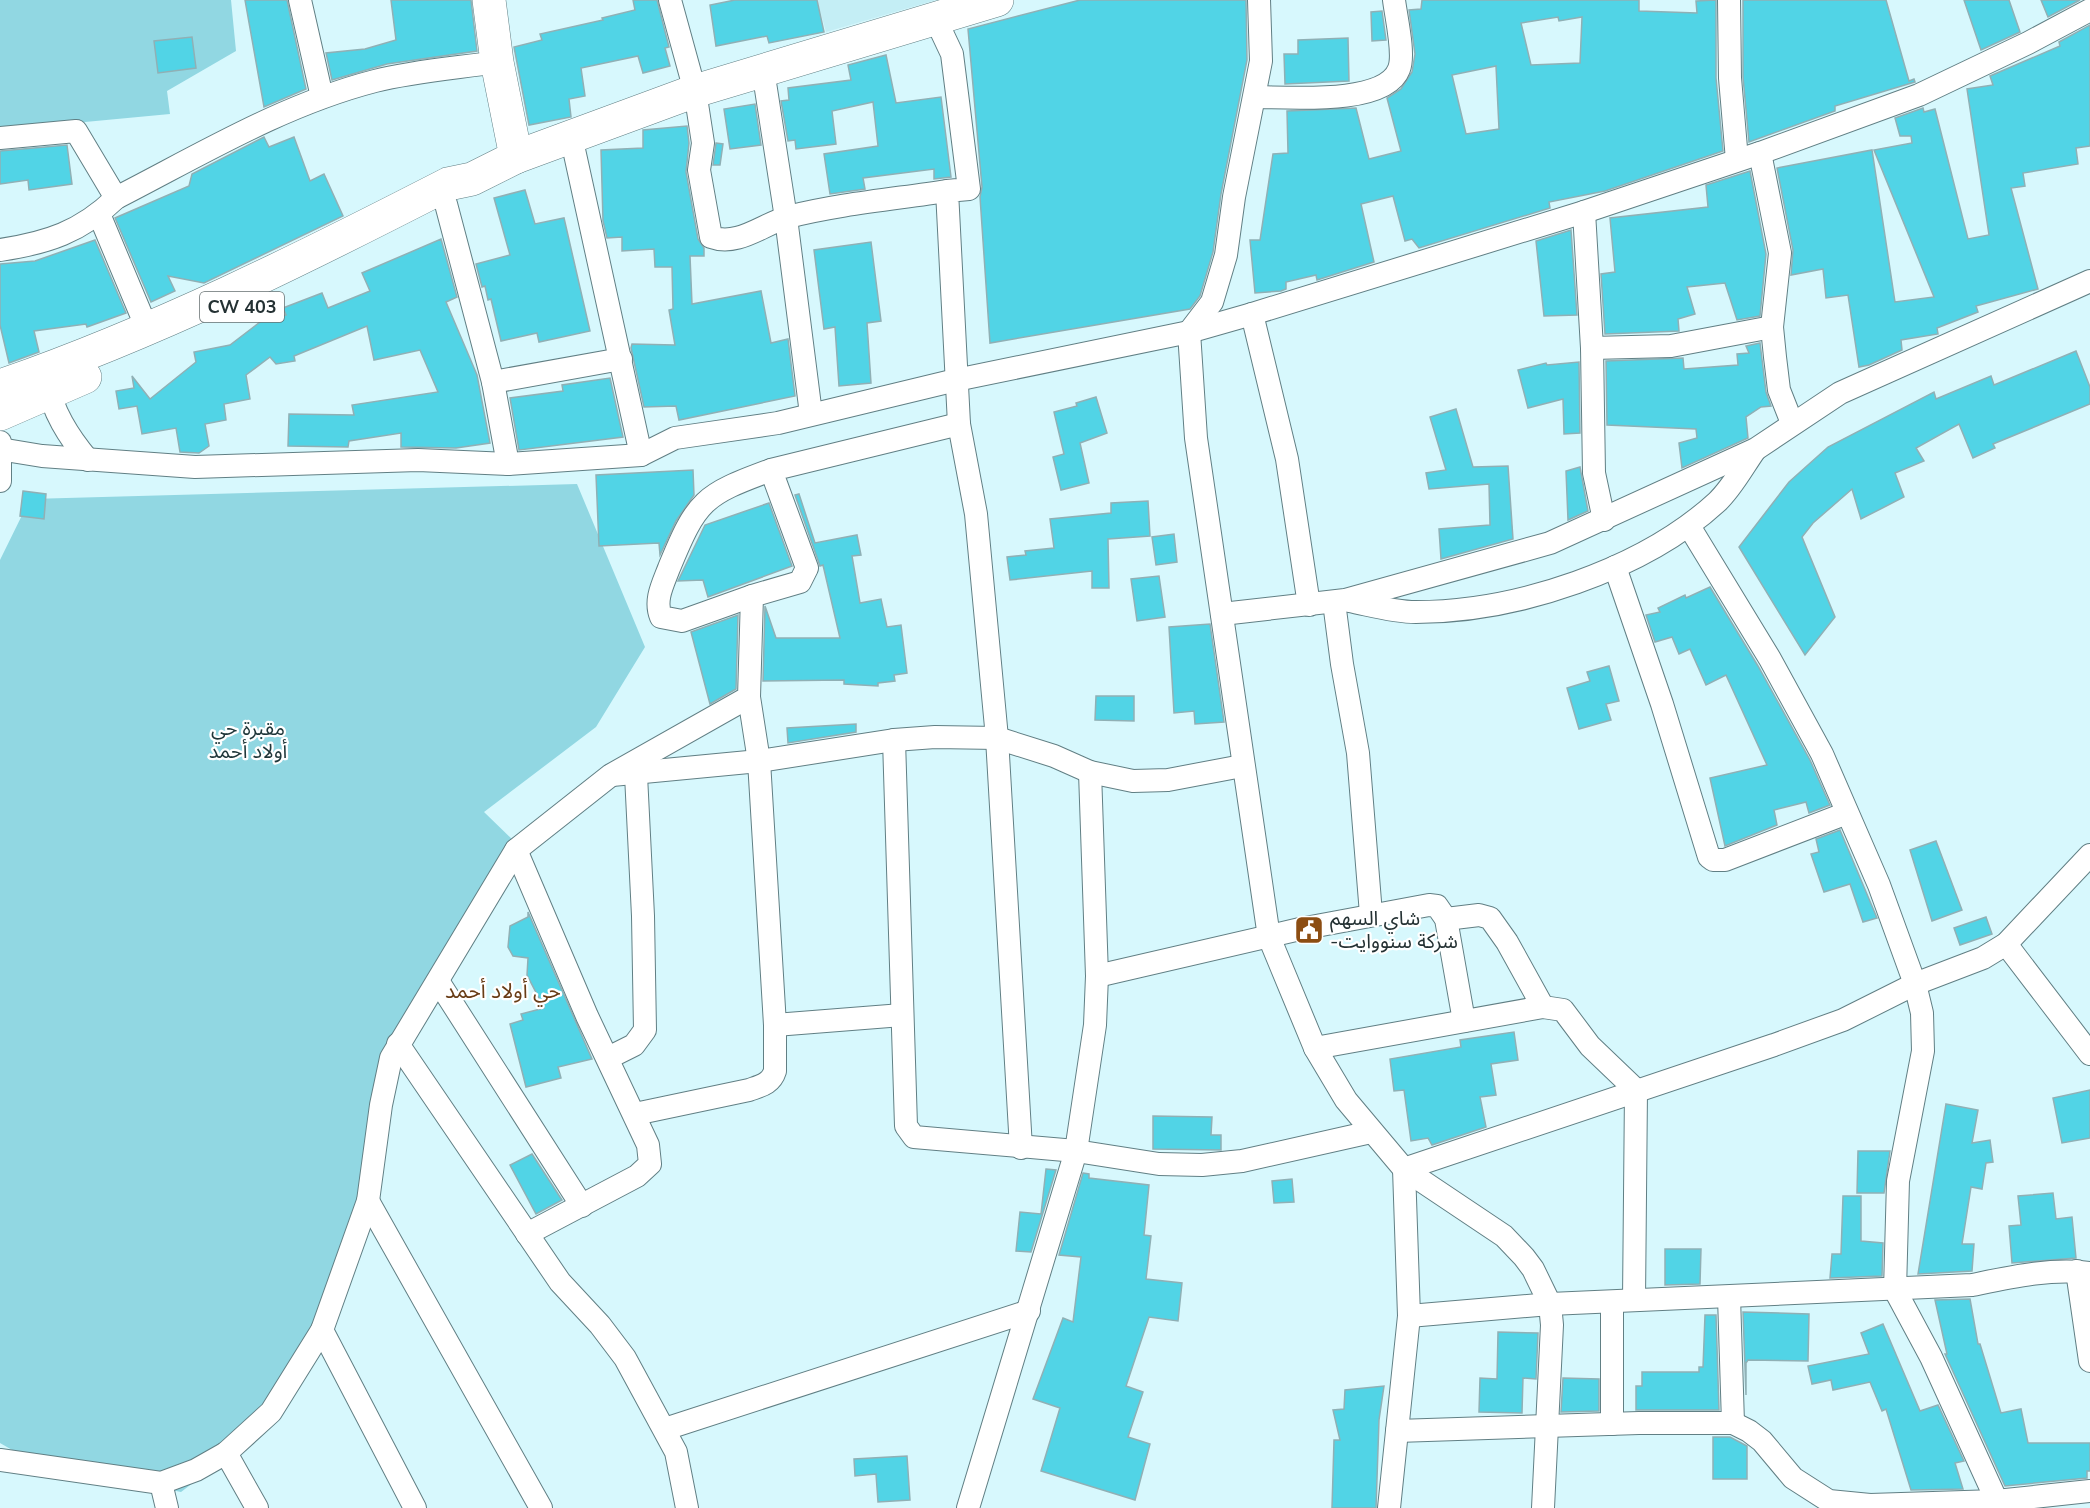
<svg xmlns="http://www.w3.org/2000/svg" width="2090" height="1508" font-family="'Nunito Sans','Noto Sans Arabic',sans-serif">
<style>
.built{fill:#c4eef5}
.green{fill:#91d7e2}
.building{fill:#51d4e6;stroke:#90b0b5;stroke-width:1.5;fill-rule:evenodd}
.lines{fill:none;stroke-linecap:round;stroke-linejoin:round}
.street-casing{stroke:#617f84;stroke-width:24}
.secondary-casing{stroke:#617f84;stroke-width:34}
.primary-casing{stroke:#617f84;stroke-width:34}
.street{stroke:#fff;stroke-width:22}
.secondary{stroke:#fff;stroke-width:33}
.primary{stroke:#fff;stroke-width:33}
.labels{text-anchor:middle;stroke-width:4.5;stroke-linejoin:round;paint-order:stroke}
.shield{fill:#fff;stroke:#666f70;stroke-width:1.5}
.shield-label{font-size:18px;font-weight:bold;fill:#243133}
.park-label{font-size:20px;fill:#1f3639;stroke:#fff}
.poi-label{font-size:20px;fill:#243133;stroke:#fff;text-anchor:start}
.neighbourhood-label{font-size:21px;fill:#683c16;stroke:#fff}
</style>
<rect width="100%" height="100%" fill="#d7f8fd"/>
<polygon class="built" points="817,0 936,0 826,32"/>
<g class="green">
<polygon points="0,0 231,0 236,51 167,91 170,114 0,130"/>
<polygon points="577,484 645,647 596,727 484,812 515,842 384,1057 364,1201 323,1336 268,1426 181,1492 33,1462 0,1443 0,560 30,499"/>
</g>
<g class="building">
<polygon points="245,0 287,0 306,89 264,107"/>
<polygon points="391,0 471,0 477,51 387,64 332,80 326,53 365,49 396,40"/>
<polygon points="633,0 657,0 669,47 665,48 670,66 643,73 638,56 581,68 585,96 569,99 571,117 529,125 514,47 542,40 540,34 603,20 602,18 635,10"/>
<polygon points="735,0 817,0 824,32 769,43 767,36 716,46 710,5"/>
<polygon points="1080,0 1246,0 1247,60 1221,194 1213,252 1200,296 1190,309 990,343 980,197 982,187 968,29"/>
<path d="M1422,0h217v11l58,2 -1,-12 20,-1v78l7,73 -118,40 -56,11 1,6 -131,40 -7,-9 -7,2 -12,-45 -32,8 13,58 -57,18 -1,-5 -30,7v7l-5,2 -26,2 -5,-53h10l13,-86 15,-1 -1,-42 69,-3 13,51 32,-8 -14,-53 14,-9 11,-17 3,-18 -6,-44 12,-1zM1558,17l1,4 23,-4 -2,46 -49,2 -10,-42zM1496,66l3,63 -33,5 -14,-59z"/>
<polygon points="1743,0 1886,0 1909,81 1914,79 1915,82 1835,106 1835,111 1749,142 1743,77"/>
<polygon points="1964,0 2009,0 2020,32 1981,50"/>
<polygon points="2041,0 2080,0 2048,17"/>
<polygon points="1382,11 1386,40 1372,41 1371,12"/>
<polygon points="2090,25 2090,146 2076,148 2078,164 2023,173 2025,186 2011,188 2038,289 1976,306 1978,312 1937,328 1938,334 1901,340 1902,350 1869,365 1859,367 1848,295 1826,298 1823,269 1791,275 1793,250 1777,168 1872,150 1895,302 1934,297 1874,150 1912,143 1911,136 1900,136 1895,118 1923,108 1924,112 1935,109 1968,239 1989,235 1967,89 1993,85 1990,76 2060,46 2059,42"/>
<polygon points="192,37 196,68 158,73 154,41"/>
<polygon points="1348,38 1349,81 1285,84 1284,54 1298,54 1298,40"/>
<polygon points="886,55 896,103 941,97 951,177 934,179 934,169 863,178 865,189 830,194 824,154 878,146 873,102 832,111 836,144 796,149 795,140 788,141 781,101 789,100 788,88 851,80 848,65"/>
<polygon points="755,104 761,145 730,149 724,109"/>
<polygon points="687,126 689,143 686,172 698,239 704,248 704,256 690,256 692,304 761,291 771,343 788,339 795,396 679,420 676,406 644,407 631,348 632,344 675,345 669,310 673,309 672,267 655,267 654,249 622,251 622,237 607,238 603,221 601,150 643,148 643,130"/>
<polygon points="264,137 269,147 294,137 310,181 324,174 343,216 204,283 168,276 175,291 151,302 115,218 189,186 192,174"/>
<polygon points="716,143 723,144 720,165 713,165"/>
<polygon points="67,145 72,184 29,190 28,180 0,184 0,151"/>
<polygon points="1750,171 1766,254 1760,316 1737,320 1725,283 1687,287 1695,314 1678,319 1679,331 1605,334 1601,274 1615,272 1610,218 1708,207 1706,185"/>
<polygon points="525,190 535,224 564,218 590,331 539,342 537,333 501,341 491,299 488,300 485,286 482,287 476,264 510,255 494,198"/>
<polygon points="1571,230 1577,315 1544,316 1536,241"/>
<polygon points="441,239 457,297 446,302 477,375 490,443 456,448 401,447 401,433 349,441 348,447 288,446 289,414 354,415 352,405 438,392 420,350 374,360 367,326 294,356 295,361 276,364 270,357 246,375 250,399 224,404 226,420 205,424 209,446 199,453 180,452 176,428 142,434 137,406 119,409 116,391 134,388 132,376 150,399 196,362 194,352 230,345 264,319 286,315 283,308 322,293 328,308 370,291 362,273"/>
<polygon points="95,240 126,313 87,327 86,324 34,331 39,352 9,363 0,325 0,264 35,261"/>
<polygon points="871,242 881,321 867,323 871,383 839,386 835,327 824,329 814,250"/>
<polygon points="1760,343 1766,392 1771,406 1761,407 1746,417 1748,438 1682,468 1679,443 1697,438 1696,429 1607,425 1606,361 1683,358 1684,369 1738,365 1737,354 1749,353 1746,346"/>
<polygon points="2076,351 2090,387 2090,404 1993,444 1995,448 1973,458 1959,424 1916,448 1924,461 1895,473 1904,497 1861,519 1852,489 1813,523 1802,537 1835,617 1805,655 1739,547 1789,482 1828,447 1934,392 1936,399 1991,376 1994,385"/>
<polygon points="1579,362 1580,433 1564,434 1563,399 1528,408 1518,370 1546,363 1547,365"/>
<polygon points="610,378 623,437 519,450 510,398 563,391 562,385"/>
<polygon points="1096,397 1107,433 1080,443 1089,483 1061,490 1053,457 1064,454 1054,412 1077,406 1076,403"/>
<polygon points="1456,409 1473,467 1508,466 1513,539 1441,559 1439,529 1490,525 1489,484 1429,489 1426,473 1446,470 1430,417"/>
<polygon points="1580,467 1588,511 1568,520 1566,471"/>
<polygon points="693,470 694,495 676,521 660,555 659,543 599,546 596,475"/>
<polygon points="23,491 46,494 44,519 20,516"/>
<polygon points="799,494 815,543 857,535 861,555 852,556 860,603 881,599 887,627 901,625 907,673 894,675 895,681 878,683 878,686 844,684 844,680 763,681 765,606 776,638 840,638 823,565 820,566 795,495"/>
<polygon points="1148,501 1150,536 1108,539 1109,588 1092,588 1092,571 1010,580 1007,557 1026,555 1025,551 1054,548 1050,519 1111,513 1111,503"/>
<polygon points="769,503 792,566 708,597 703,580 678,581 705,525"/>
<polygon points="1174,534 1177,562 1156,565 1152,537"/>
<polygon points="1159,576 1165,617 1137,621 1131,579"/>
<polygon points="1710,587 1758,666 1810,760 1830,805 1809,813 1806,802 1774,810 1777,825 1725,846 1710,778 1767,765 1726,675 1706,685 1690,649 1679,654 1672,637 1655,642 1646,615 1660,612 1658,608 1685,595 1686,598"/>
<polygon points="738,615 736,689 710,704 691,632"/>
<polygon points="1210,624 1224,722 1195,724 1194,711 1174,713 1169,627"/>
<polygon points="1609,666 1619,701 1606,704 1611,720 1579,729 1567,688 1590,681 1587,672"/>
<polygon points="1096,696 1134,696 1134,721 1095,720"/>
<polygon points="856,724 856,732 788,743 787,728"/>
<polygon points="1840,830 1877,918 1863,922 1850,884 1824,892 1811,854 1819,852 1816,839"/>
<polygon points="1936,841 1962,910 1932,921 1910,850"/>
<polygon points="528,912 592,1059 558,1067 561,1078 526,1087 510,1024 523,1020 521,1014 544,1008 527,975 528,958 513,956 508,947 510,926 528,917"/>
<polygon points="1986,917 1992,934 1960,945 1954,928"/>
<polygon points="1514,1032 1518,1060 1491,1064 1496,1095 1480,1097 1486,1127 1432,1145 1428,1138 1411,1141 1404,1090 1394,1091 1390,1059 1461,1047 1460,1040"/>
<polygon points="2090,1090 2090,1138 2062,1143 2053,1098"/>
<polygon points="1946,1104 1978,1110 1972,1143 1990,1140 1993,1162 1986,1163 1982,1189 1971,1187 1962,1244 1974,1244 1972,1271 1918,1274"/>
<polygon points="1153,1116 1212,1117 1211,1135 1221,1135 1221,1150 1153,1149"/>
<polygon points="1858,1151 1890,1151 1884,1193 1857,1193"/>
<polygon points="532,1154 562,1200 536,1214 510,1165"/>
<polygon points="1046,1169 1056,1170 1031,1252 1016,1251 1020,1212 1041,1214"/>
<polygon points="1083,1173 1089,1174 1089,1178 1149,1185 1144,1235 1151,1236 1146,1279 1182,1283 1178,1321 1149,1317 1126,1386 1143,1392 1128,1437 1150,1444 1135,1500 1041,1471 1060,1408 1033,1399 1063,1318 1073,1322 1081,1257 1059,1255"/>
<polygon points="1292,1179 1294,1202 1274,1203 1272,1181"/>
<polygon points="2053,1193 2056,1219 2072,1217 2076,1258 2012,1263 2009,1226 2021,1225 2018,1196"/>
<polygon points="1843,1196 1861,1196 1861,1241 1883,1243 1882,1276 1830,1278 1832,1254 1841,1254"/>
<polygon points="1665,1249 1701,1249 1700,1284 1665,1285"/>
<polygon points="1970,1299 1978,1344 1980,1344 2001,1413 2021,1409 2028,1443 2090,1443 2090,1471 2087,1471 2087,1478 2005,1486 1945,1354 1947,1354 1935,1300"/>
<polygon points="1743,1312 1809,1314 1808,1361 1748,1360 1746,1363 1746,1395"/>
<polygon points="1705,1315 1716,1315 1719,1410 1636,1410 1636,1386 1642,1386 1642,1372 1699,1372 1699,1367 1703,1367"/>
<polygon points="1883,1324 1920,1411 1938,1405 1964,1461 1955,1463 1963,1489 1911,1490 1886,1409 1882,1411 1870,1382 1833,1390 1831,1380 1812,1384 1808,1366 1869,1354 1861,1333"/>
<polygon points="1498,1332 1538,1333 1536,1379 1523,1378 1522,1413 1479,1412 1480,1378 1497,1379"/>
<polygon points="1563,1378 1599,1379 1599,1411 1561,1412"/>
<polygon points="1384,1386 1379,1420 1376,1508 1332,1508 1334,1440 1340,1440 1333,1410 1344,1409 1345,1390"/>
<polygon points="1713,1437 1730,1437 1747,1446 1747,1479 1713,1479"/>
<polygon points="907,1456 910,1500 878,1502 876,1474 855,1476 854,1459"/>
</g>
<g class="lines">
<g class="street-casing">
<g id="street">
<polyline points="300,0 322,97"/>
<path d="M670,0l25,91 8,52 -4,27 12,67c27,10 52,-13 77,-20 51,-13 107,-18 159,-26"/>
<polyline points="1259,0 1261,61 1234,197 1226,255 1212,302 1189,332 1196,438 1269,937 1315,1048 1346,1100 1404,1169 1504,1236 1524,1257 1533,1269 1550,1304 1552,1325 1543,1508"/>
<polyline points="1729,0 1730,78 1737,160"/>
<polyline points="936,20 952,54 969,189 947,191 959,424 976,514 997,738 1021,1148"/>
<polyline points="763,70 786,218 811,414"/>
<path d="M1255,97c32,0 130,9 144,-28 6,-15 -3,-52 -5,-69"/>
<polyline points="571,136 641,455"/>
<polyline points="0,138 76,131 116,198"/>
<polyline points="1760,153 1780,253 1772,327 1775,357 1779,390 1792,423"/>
<polyline points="446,204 493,382 508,464"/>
<polyline points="1584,212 1592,348 1594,473 1604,520"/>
<polyline points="99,214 148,331"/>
<path d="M0,250c47,-7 81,-18 116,-52 84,-43 166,-93 259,-117 39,-10 82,-13 122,-19"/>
<polyline points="1252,314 1287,459 1309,605"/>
<polyline points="1592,348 1671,346 1772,327"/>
<path d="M46,380c7,32 22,56 42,80"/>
<polyline points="493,382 621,359"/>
<polyline points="0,442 0,481"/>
<polyline points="0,449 42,456 195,467 418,460 508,464 641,455 675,438 778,423 956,380 1189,332 1252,314 1584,212 1760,153 1919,95 2028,43 2090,10"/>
<polyline points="1689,526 1770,659 1822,754 1879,885 1915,984 1922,1013 1923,1051 1898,1181 1895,1290 1931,1357 2000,1508"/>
<polyline points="1615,567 1662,704 1709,857 1713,860 1725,860 1847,813"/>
<path d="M752,596l-70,25 -21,-4c-7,-17 2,-33 8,-49 28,-68 34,-73 102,-98"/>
<path d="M1349,601c21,4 44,11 67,11 100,0 227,-42 301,-110 15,-14 26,-35 38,-52"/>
<polyline points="1334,602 1342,664 1358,753 1371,914"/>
<polyline points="1222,614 1345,600 1550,543 1756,449 1840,393 2090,281"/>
<polyline points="894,740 906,1126 914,1137 1076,1151 1159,1164 1202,1165 1242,1161 1371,1132"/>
<polyline points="612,775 759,761 894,740 935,737 997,738 1054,756 1090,772 1133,781 1168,780 1242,766"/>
<polyline points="516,850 587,1016 648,1145 650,1164 637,1176 527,1234"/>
<polyline points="1446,919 1479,915 1490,918 1507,942 1543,1007"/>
<polyline points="2006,944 2090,1054"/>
<polyline points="1097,976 1300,929 1429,905 1437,906 1446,919 1464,1021"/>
<polyline points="438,981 582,1206"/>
<polyline points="775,1025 902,1015"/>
<polyline points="398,1044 560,1282 600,1325 625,1358 676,1452 687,1508"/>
<polyline points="1315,1048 1543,1007 1563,1010 1590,1046 1636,1090 1634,1300"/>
<polyline points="608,1058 634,1045 645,1030 643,916 636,775"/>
<path d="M635,1114l114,-24c11,-4 22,-6 26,-19v-46l-16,-264 -10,-64"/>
<polyline points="368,1201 541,1508"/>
<polyline points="2077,1271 2090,1361"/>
<polyline points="1729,1297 1733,1423"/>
<path d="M1409,1316l141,-12 422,-19c39,-8 78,-17 118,-12"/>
<polyline points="322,1330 415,1508"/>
<polyline points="1612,1424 1612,1302"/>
<polyline points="665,1429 1029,1311"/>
<polyline points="1397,1431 1639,1423 1733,1423 1749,1431 1762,1441 1793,1478 1829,1501 1870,1505 1996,1501 2090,1491"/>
<polyline points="226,1453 257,1508"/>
<polyline points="0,1460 161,1483 196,1470 226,1453 271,1412 322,1330 368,1201 381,1105 391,1058 516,850 611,775 749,697 752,596 800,582 807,568 771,470 959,424"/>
<polyline points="161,1483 167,1508"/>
<polyline points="968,1508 1076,1151 1095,1025 1097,976 1090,772"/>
<polyline points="1389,1508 1409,1316 1404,1169 1774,1045 1843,1020 1915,984 1983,958 2006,944 2090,855"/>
</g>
</g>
<g class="secondary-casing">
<polyline id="secondary" points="516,157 695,91 997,0"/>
</g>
<g class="primary-casing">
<g id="primary">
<path d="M0,386c156,-54 302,-127 448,-202l24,-5 44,-22 -19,-95 -8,-62"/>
<polyline points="0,414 85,377"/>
</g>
</g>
<use href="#street" class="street"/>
<use href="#secondary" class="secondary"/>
<use href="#primary" class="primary"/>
</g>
<defs>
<g id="civic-square" transform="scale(1.5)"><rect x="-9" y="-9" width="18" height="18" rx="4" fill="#8c4d12" stroke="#fff"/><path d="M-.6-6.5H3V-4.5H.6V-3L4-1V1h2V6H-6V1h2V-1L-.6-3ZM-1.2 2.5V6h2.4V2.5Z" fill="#fff"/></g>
</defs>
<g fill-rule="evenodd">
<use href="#civic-square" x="1309" y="930"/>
</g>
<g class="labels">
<rect class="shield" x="200" y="292" width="84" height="30" rx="4.5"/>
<g class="shield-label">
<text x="242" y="313">CW 403</text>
</g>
<g class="park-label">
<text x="248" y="735">مقبرة حي<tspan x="248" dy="23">أولاد أحمد</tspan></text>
</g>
<g class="poi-label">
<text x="1330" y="925">شاي السهم<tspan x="1330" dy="23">-شركة سنووايت</tspan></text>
</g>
<g class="neighbourhood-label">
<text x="503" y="998">حي أولاد أحمد</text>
</g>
</g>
</svg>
